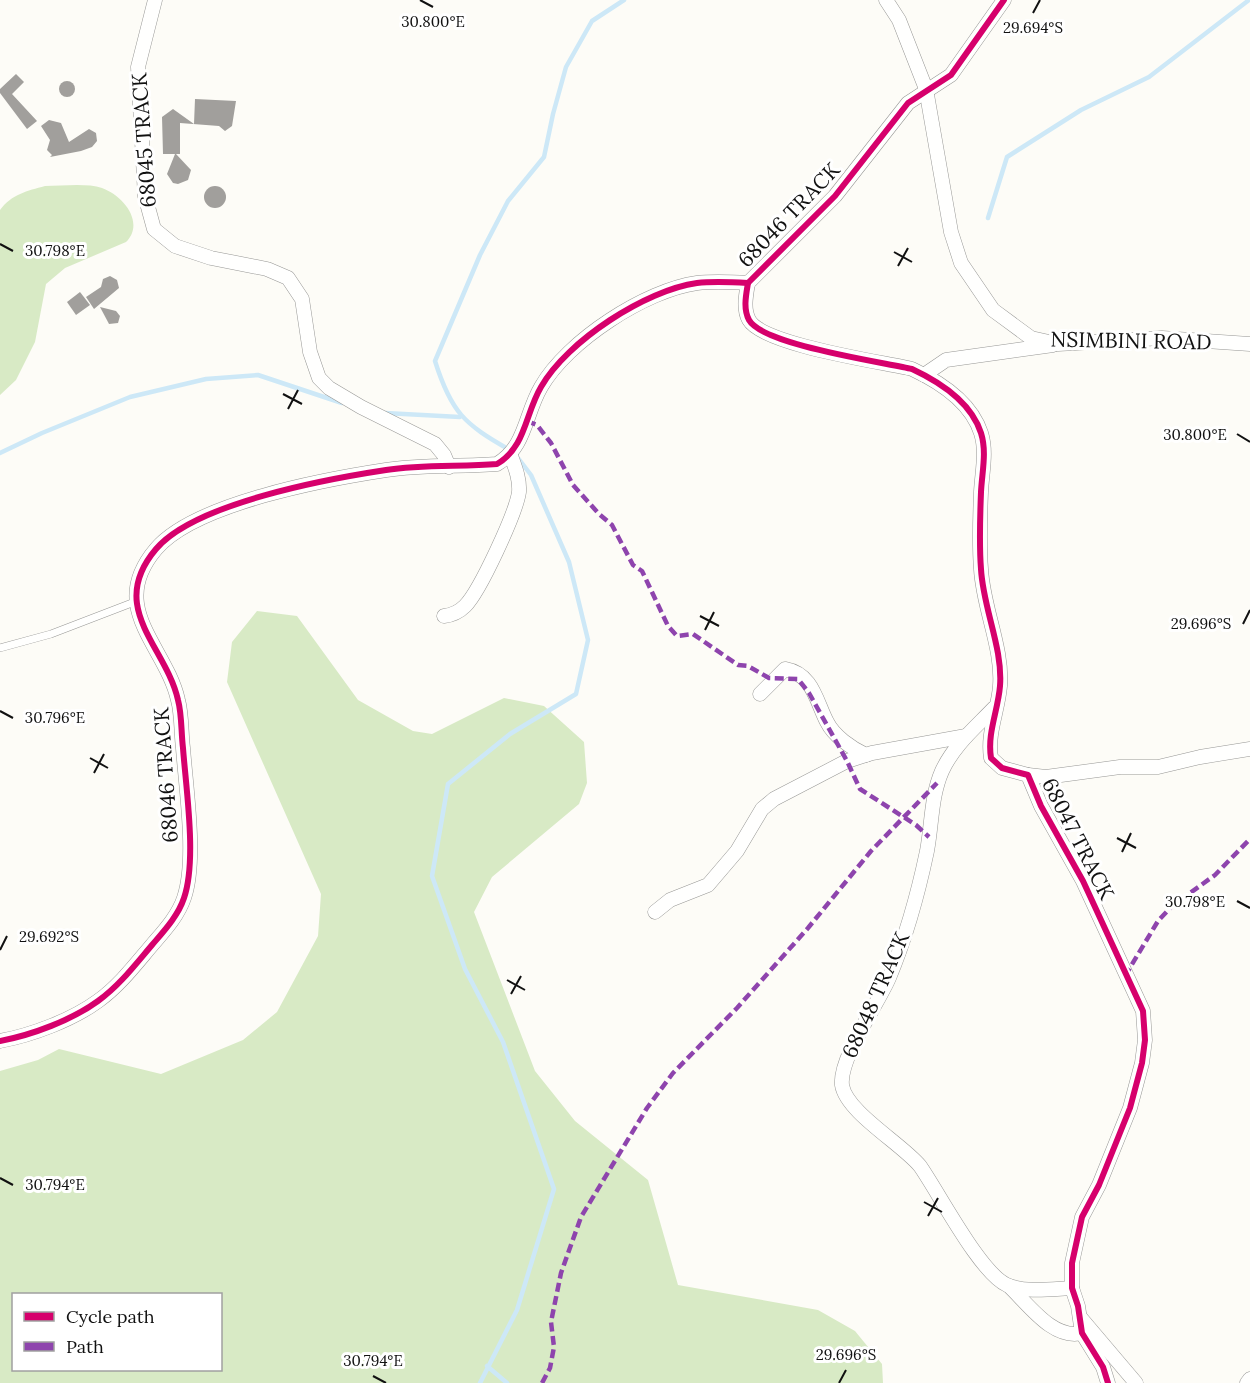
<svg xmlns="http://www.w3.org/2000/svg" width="1250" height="1383" font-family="Lora,serif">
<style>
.forest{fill:#d8eac5;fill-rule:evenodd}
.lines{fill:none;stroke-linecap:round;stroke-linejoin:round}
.stream{stroke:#cde8f7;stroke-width:4.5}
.building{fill:#a19f9c}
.lane-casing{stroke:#979795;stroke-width:8}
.street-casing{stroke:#979795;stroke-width:15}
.lane{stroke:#fffffe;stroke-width:7}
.street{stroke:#fffffe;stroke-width:14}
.quiet{stroke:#8e44ad;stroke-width:4.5;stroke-dasharray:9 4.5;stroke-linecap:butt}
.cycleway-casing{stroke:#fff;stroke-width:10}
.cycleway{stroke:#d6006c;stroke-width:6}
.ticks{fill:none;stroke:#111;stroke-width:2}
.labels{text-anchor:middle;stroke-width:6;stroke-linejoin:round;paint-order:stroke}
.street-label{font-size:21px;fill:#111;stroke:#fff}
.ticks-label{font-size:15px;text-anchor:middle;fill:#111;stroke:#fff;stroke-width:6;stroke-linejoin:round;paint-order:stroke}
</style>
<rect width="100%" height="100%" fill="#fdfcf7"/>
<g class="forest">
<path d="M45,186c17,0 42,-3 57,2 22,8 43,35 24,54l-61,26 -19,16 -11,58 -19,38 -16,15v-185c12,-16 27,-19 45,-24z"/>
<path d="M257,611l40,5 61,84 55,31 19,3 72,-36 40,8 40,36 3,41 -8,21 -87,73 -18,35 61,159 40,50 73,59 30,105 140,25 37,21 27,33 1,19h-883v-312l38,-11 21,-11 102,25 82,-34 34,-28 41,-76 3,-42 -94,-212 5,-40zM14,1294h206v76h-206z"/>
</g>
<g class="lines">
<g class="stream">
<polyline points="988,218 1007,157 1081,110 1149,77 1249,0"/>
<polyline points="385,413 460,417"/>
<path d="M510,450c-46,-26 -59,-38 -75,-89l45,-106 28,-54 36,-44 9,-43 13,-47 26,-46 32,-21"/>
<polyline points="0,453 42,433 130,397 206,379 258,375 342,403"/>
<polyline points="487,1366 507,1383"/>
<polyline points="480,1383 517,1310 554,1189 503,1042 465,969 432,876 448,784 510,734 576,694 588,640 569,562 531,475 518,458"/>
</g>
</g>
<g class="building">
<polygon points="16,74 24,82 12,94 37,121 27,129 0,93 0,89"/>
<circle cx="67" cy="89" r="8"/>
<polygon points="195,99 236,101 232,126 225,131 219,126 180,123 180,154 176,154 191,170 188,180 178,184 173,183 167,174 175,154 163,154 162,117 173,109 194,124"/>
<polygon points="49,120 61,123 69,142 89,129 96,133 97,141 92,147 81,151 50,157 52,155 47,150 50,140 41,126"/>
<circle cx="215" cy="197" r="11"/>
<polygon points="110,276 117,280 119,288 94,309 86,297 101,287 103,279"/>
<polygon points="80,292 90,305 76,315 67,302"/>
<polygon points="100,307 116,311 120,316 118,323 109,324"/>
</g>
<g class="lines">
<g class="lane-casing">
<polyline id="lane" points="0,648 51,634 137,601"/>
</g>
<g class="street-casing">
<g id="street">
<polyline points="155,0 138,67 145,196 154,229 175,246 211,258 267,269 288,278 302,299 310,352 319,378 329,388 361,407 435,444 444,455 449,467"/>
<polyline points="886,0 899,20 926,89 951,232 961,263 993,310 1031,338 1058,344 1162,338 1250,344"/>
<path d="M748,283c-2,12 -5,26 1,37 14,25 133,42 163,49 28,13 59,33 69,64 6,19 1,39 0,59 -1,25 -2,52 0,77 2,39 22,79 19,117 -2,25 -13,47 -9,72l11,10 26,7 13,31 42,75 60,130 2,29 -3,23 -12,45 -31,77 -17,32 -10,46v25l6,18 4,27 21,34 5,16"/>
<polyline points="924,375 946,360 1053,345"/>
<path d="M444,616c9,-1 15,-4 21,-10 15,-15 51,-93 54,-114 1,-13 -4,-25 -8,-36"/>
<path d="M760,694l25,-25c28,5 31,32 42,53 7,14 24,26 39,33"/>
<path d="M994,708c-19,20 -40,37 -52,63 -11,25 -10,53 -15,80 -9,43 -21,86 -38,127 -11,26 -50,80 -47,107 4,27 60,59 78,81 19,27 60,107 87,119 19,8 45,4 65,3"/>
<polyline points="1028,775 1046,777 1120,767 1158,767 1200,757 1250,749"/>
<polyline points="655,912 670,900 708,885 737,851 762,809 774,799 847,761 872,753 966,736"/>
<path d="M0,1041c32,-6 72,-21 98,-40 21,-15 37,-36 54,-56 12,-14 26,-29 32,-47 13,-38 2,-109 -1,-150 -2,-16 -1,-33 -5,-48 -12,-54 -72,-92 -22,-151 39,-46 171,-70 230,-79 36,-6 75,-3 111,-6 29,-17 28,-50 44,-77 26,-46 105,-97 156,-104 17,-2 34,-1 51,0l87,-87 73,-93 43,-28 53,-75"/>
<path d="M1009,1286c20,19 44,54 73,47"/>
<polyline points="1080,1317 1136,1383"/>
<polyline points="1247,1383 1250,1379"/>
</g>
</g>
<use href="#lane" class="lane"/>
<use href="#street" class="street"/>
<g class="quiet">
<polyline points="527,421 537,425 551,443 573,485 599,514 612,525 633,565 642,571 668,626 677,636 693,634 738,665 748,666 769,678 798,679 809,693 847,761 860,789 916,825 929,837"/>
<polyline points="1125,976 1158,921 1172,906 1215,875 1250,839"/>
<polyline points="542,1383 550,1368 554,1347 551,1322 561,1273 581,1217 647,1108 673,1073 737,1008 808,928 871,851 937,783"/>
</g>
<g class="cycleway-casing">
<g id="cycleway">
<path d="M748,283c-2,12 -5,26 1,37 14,25 133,42 163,49 28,13 59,33 69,64 6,19 1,39 0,59 -1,25 -2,52 0,77 2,39 22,79 19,117 -2,25 -13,47 -9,72l11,10 26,7 13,31 42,75 60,130 2,29 -3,23 -12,45 -31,77 -17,32 -10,46v25l6,18 4,27 21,34 5,16"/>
<path d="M0,1041c32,-6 72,-21 98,-40 21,-15 37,-36 54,-56 12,-14 26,-29 32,-47 13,-38 2,-109 -1,-150 -2,-16 -1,-33 -5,-48 -12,-54 -72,-92 -22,-151 39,-46 171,-70 230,-79 36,-6 75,-3 111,-6 29,-17 28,-50 44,-77 26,-46 105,-97 156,-104 17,-2 34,-1 51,0l87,-87 73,-93 43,-28 53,-75"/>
</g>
</g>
<use href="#cycleway" class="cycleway"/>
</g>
<path class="ticks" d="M420,0l13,7M1033,13l7,-13M0,244l13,7M894,252l18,10M898,266l10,-18M283,394l19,10M288,409l10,-19M1237,434l13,8M700,616l19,10M1243,624l7,-14M705,630l9,-18M0,711l13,7M90,758l18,10M94,773l10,-19M1117,838l19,10M1122,852l9,-19M1237,901l13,7M0,950l7,-14M507,980l18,10M511,994l10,-18M0,1178l13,7M924,1202l18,10M928,1216l10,-18M373,1376l13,7M839,1383l7,-13"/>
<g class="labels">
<g class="street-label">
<text transform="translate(144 140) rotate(-94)" y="7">68045 TRACK</text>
<text transform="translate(789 215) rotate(-46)" y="7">68046 TRACK</text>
<text transform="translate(1131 341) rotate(1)" y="7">NSIMBINI ROAD</text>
<text transform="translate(166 775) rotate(-94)" y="7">68046 TRACK</text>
<text transform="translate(1078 839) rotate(63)" y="7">68047 TRACK</text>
<text transform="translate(876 995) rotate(-66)" y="7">68048 TRACK</text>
</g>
</g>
<g class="ticks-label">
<text x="433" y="27">30.800°E</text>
<text x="1033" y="33">29.694°S</text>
<text x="55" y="256">30.798°E</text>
<text x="1195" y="440">30.800°E</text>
<text x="1201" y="629">29.696°S</text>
<text x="55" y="723">30.796°E</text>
<text x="1195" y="907">30.798°E</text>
<text x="49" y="942">29.692°S</text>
<text x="55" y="1190">30.794°E</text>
<text x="846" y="1360">29.696°S</text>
<text x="373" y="1366">30.794°E</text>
</g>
<rect x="12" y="1293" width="210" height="78" fill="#ffffff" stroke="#a0a0a0" stroke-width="1.5"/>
<rect x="24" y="1312" width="30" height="9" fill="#d6006c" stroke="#a0a0a0" stroke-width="1.5"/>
<text x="66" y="1323" font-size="18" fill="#111111">Cycle path</text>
<rect x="24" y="1342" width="30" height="9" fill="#8e44ad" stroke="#a0a0a0" stroke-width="1.5"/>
<text x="66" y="1353" font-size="18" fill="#111111">Path</text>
</svg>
